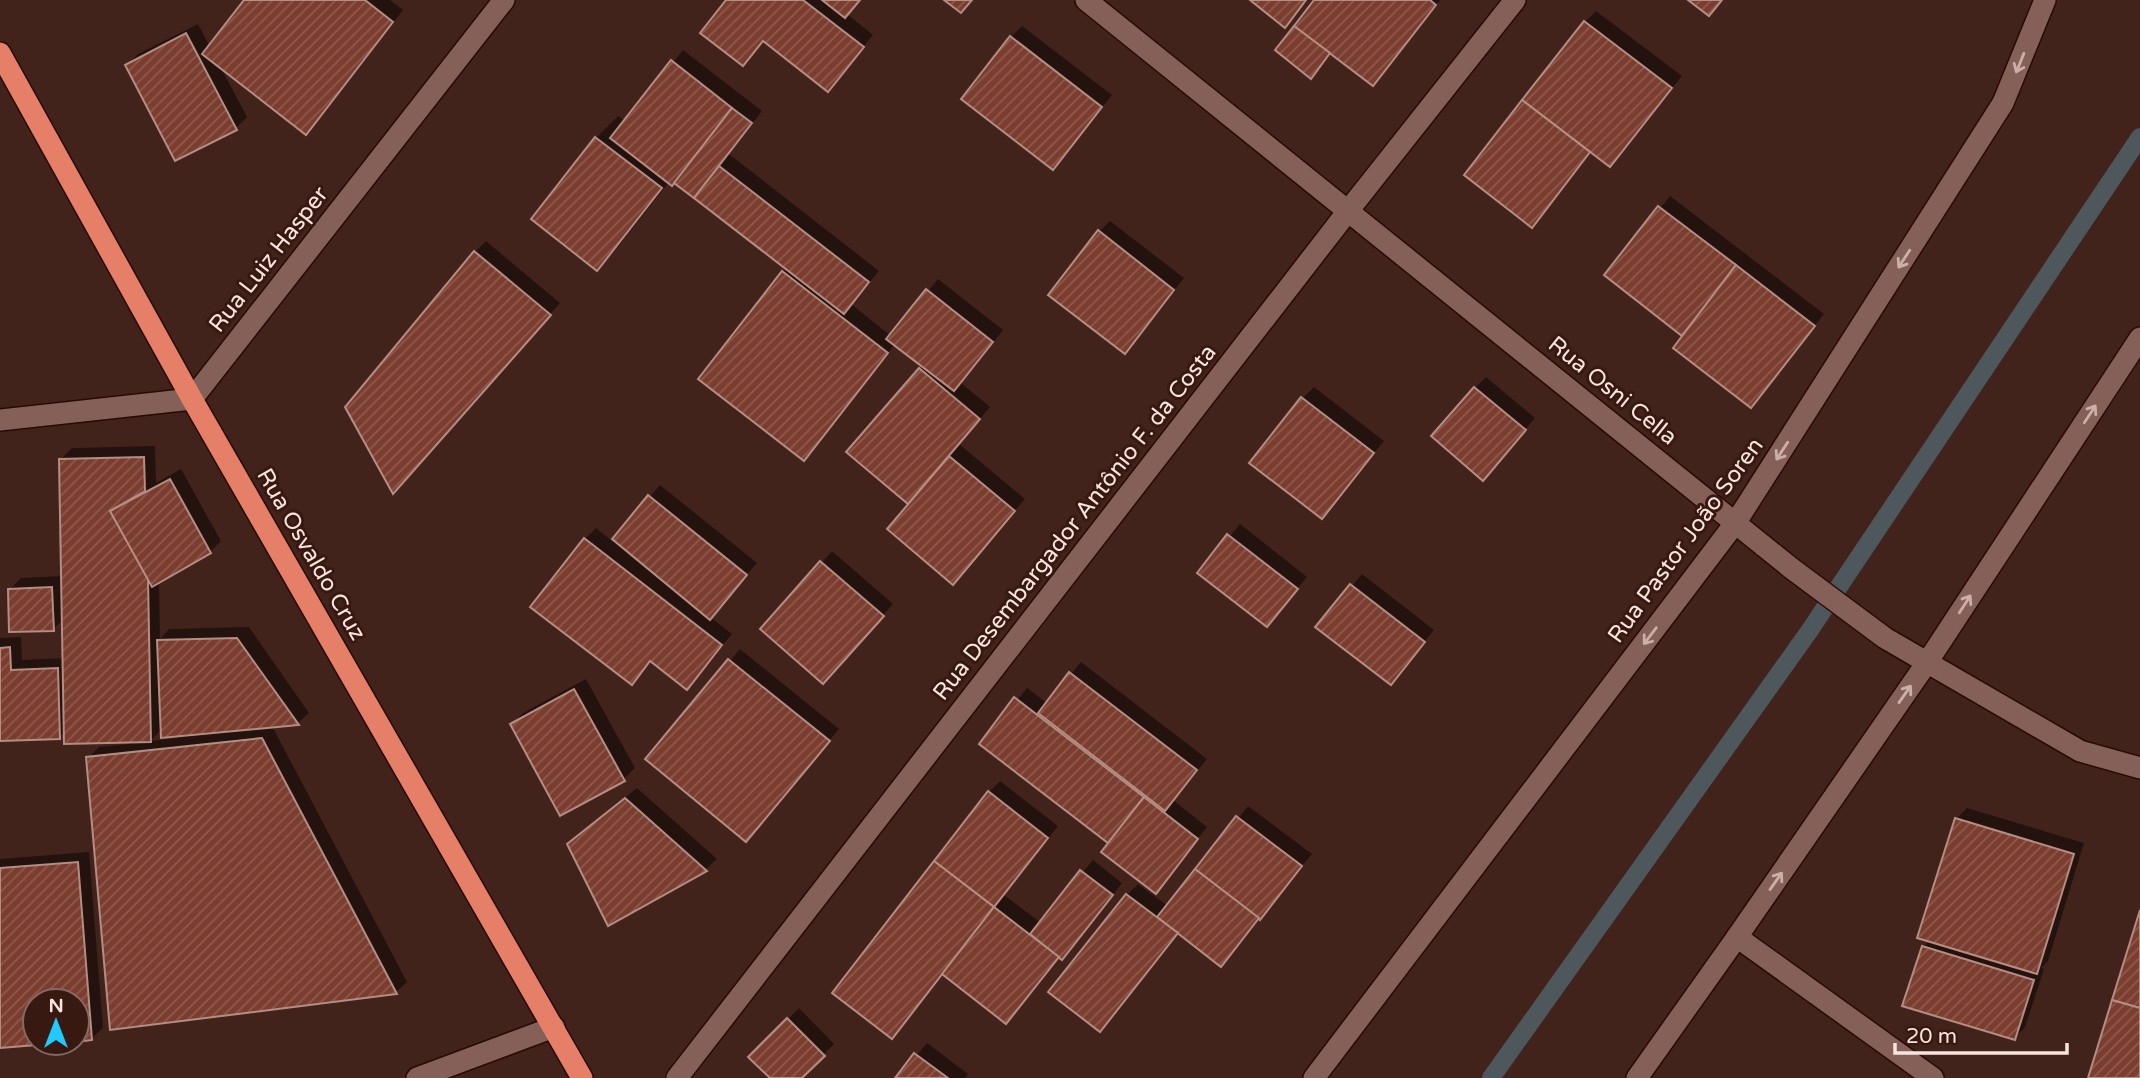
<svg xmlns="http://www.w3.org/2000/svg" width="2140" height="1078" font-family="'Varela Round',sans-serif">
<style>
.shadow{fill:#0007;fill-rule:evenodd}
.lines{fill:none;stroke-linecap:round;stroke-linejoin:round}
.stream{stroke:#4d575c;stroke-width:18}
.building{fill:url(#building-hatch);stroke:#b48d83;stroke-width:2}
.minor-casing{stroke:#270b05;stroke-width:24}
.highway-casing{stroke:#270b05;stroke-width:24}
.minor{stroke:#856058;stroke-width:21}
.highway{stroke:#e57f67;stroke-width:21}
.oneway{stroke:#cbafa8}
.labels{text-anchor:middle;stroke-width:6;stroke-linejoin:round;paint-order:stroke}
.street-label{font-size:23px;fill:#f9e4de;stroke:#371912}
</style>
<defs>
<pattern id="building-hatch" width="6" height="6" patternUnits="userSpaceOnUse" patternTransform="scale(1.75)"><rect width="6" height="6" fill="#7b3d2f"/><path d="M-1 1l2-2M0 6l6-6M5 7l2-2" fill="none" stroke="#8e594d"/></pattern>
</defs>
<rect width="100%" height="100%" fill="#42231c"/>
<g class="shadow">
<polygon points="247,0 390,0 403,10 317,121 306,132 220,66 247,117 236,128 127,65 138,54 198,24 210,47"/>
<polygon points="728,0 860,0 847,14 873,35 828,90 764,40 743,64"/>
<polygon points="1317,0 1440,0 1372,84 1332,52 1311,76"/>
<polygon points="1596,11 1682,76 1610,165 1592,151 1532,225 1466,175 1585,22"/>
<polygon points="1022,26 1112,95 1063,156 1011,37"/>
<polygon points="683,50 762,111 729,154 879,271 851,304 891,336 938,279 1003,330 961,383 990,407 959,444 1025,499 964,571 911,504 849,452 923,365 895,344 815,447 783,272 787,268 674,181 669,182 618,247 597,269 533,219 596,138 618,116 625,121"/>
<polygon points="1670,196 1824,314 1751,406 1685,335 1606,275"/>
<polygon points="1110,221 1184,278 1125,351 1099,232"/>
<polygon points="486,241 560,303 404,480 475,252"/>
<polygon points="1486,377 1535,418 1494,467 1475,388"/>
<polygon points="1314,387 1384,441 1322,517 1303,398"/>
<path d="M155,446l1,37 25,-14 40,72 -11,11 -51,29 1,58 9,-10 80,-2 60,86 -11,10 -26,3 135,256 -11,10 -308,-234 11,-11 30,-3v-3l-63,-10 -7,6 -59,2v-101l21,-1 1,23 43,-2 -1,-39 -11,10 -43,-40 11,-11 42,-2 -2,-117 11,-11zM162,729l14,6 1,3 -27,3z"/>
<polygon points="660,485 757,563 710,617 732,634 687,688 651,660 631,683 585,539 596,528 612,541"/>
<polygon points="1240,524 1307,577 1267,625 1199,573"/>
<polygon points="832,551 893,604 834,671 763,629"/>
<polygon points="1362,574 1434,630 1391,683 1318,627"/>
<polygon points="740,649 839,729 746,840 647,759"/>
<polygon points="1081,662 1207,759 1173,800 1207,827 1156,891 1111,843 981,744 1027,688 1047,703"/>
<polygon points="586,679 635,768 624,779 512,724 523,713"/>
<polygon points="1000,781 1058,826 1004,895 1041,923 1093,860 1122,883 1073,947 1062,958 1060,956 1006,1022 943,973 902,1025 989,792"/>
<polygon points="637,788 717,859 706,869 609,923 580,834"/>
<polygon points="1248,806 1312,854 1221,964 1179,932 1100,1030 1127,895 1138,884 1168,906"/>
<polygon points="1967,808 2084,843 2048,961 2041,968 2044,969 2025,1027 2014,1039 1923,947 1930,940 1956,819"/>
<polygon points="89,852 103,1028 91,1039 77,1040 77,1001 35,1001 35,1043 38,1043 0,1046 0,859"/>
<polygon points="799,1008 834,1044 800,1078 773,1078 751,1057"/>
<polygon points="927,1043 968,1074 965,1078 898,1078"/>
</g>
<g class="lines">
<polyline class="stream" points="1491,1078 1810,630 2140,137"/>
</g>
<g class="building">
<polygon points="244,0 365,0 393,22 306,135 202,54"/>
<polygon points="726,0 803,0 864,47 828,92 763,41 743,66 700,33"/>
<polygon points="822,0 860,0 845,18"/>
<polygon points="944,0 972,0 961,13"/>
<polygon points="1250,0 1306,0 1285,28"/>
<polygon points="1314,0 1430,0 1436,5 1373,86 1294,26"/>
<polygon points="1688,0 1722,0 1709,16"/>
<polygon points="1584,21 1672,88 1610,167 1522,100"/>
<polygon points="1294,26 1330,53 1311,79 1275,50"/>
<polygon points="186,33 237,130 175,161 125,65"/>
<polygon points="1010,36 1102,107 1053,170 961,99"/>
<polygon points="671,60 732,108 672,186 610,138"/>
<polygon points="1522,100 1590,152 1532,228 1464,175"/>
<polygon points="732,108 752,123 694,198 674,183"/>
<polygon points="595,137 662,188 597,271 531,219"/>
<polygon points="719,166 869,282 844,314 694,198"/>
<polygon points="1658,206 1736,265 1682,336 1604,275"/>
<polygon points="1098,230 1174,290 1125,354 1048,295"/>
<polygon points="474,251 551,315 393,494 345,407"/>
<polygon points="1736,265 1815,326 1751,408 1673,348"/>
<polygon points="782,271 888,353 804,461 698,379"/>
<polygon points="926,289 993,342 954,391 886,339"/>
<polygon points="919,368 980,419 908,504 846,452"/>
<polygon points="1474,387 1526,430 1483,481 1431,436"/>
<polygon points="1301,397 1374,453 1322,519 1249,463"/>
<polygon points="949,456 1015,511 953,585 887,529"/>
<polygon points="144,457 145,491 110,511 148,579 151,742 64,744 59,459"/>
<polygon points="170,479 211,553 152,587 110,511"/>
<polygon points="648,495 747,575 710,620 612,539"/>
<polygon points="1227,534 1298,589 1267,627 1197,573"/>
<polygon points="584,538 722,645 687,690 650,661 632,685 530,607"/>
<polygon points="820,561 884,616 823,684 760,629"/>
<polygon points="1350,584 1425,642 1391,685 1315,627"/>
<polygon points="52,587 54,631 9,632 8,589"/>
<polygon points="237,638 299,725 161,738 157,640"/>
<polygon points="10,647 11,670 58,668 60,739 0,741 0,648"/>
<polygon points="728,659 830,741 746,842 645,759"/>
<polygon points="1069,672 1197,770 1165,811 1038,713"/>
<polygon points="574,689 625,781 560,816 510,724"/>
<polygon points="1014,697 1144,797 1108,843 979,744"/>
<polygon points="262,738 397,994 110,1030 86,757"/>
<polygon points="988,791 1048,838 994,907 934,861"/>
<polygon points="1144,797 1198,839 1156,894 1101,852"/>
<polygon points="625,798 707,871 608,926 567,844"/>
<polygon points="1236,816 1302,866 1260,920 1195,869"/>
<polygon points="1955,818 2074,854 2037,974 1917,938"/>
<polygon points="934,861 994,907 892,1039 832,993"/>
<polygon points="78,862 92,1040 77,1042 77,1001 35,1001 35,1043 61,1043 0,1048 0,868"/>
<polygon points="1195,869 1259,918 1221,967 1157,917"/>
<polygon points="1080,870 1113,895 1062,960 1030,934"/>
<polygon points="1126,894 1178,933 1100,1032 1048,992"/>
<polygon points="994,907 1059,957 1006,1024 942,974"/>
<polygon points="2140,910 2140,1008 2112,1000"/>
<polygon points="1922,946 2034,980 2015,1040 1902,1006"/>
<polygon points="2112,1000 2140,1008 2140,1078 2088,1078"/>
<polygon points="787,1018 825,1056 802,1078 770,1078 748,1057"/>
<polygon points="914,1053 948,1078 895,1078"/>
</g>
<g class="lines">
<g class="minor-casing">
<g id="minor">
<polyline points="1086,0 1791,568 1885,638 2080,751 2140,768"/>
<polyline points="0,420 192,399 504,0"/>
<polyline points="1737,937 1933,1078"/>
<polyline points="417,1078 554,1027"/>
<polyline points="677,1078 1348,211 1515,0"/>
<polyline points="1314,1078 1736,522 2003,103 2045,0"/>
<polyline points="1637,1078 1737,937 1928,661 2140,338"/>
</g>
</g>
<g class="highway-casing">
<polyline id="highway" points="0,53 192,399 582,1078"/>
</g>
<use href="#minor" class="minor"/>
<use href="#highway" class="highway"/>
</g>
<defs><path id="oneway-shaft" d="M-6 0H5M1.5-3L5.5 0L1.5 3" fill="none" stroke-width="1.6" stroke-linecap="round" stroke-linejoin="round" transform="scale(1.75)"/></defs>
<g class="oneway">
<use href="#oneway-shaft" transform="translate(2020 63) rotate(112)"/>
<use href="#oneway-shaft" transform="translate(1904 259) rotate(123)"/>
<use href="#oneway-shaft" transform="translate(2090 414) rotate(-57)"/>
<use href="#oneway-shaft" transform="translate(1782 451) rotate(123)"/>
<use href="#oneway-shaft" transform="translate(1965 604) rotate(-57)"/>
<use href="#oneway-shaft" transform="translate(1650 636) rotate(127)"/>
<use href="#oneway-shaft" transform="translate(1905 694) rotate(-55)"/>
<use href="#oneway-shaft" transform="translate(1776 881) rotate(-55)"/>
</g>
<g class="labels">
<g class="street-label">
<text transform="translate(268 259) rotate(-52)" y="8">Rua Luiz Hasper</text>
<text transform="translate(1613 390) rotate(39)" y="8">Rua Osni Cella</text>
<text transform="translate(1074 522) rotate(-52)" y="8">Rua Desembargador Antônio F. da Costa</text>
<text transform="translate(1685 540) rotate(-54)" y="8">Rua Pastor João Soren</text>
<text transform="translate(312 554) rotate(60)" y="8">Rua Osvaldo Cruz</text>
</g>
</g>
<g transform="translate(56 1022)"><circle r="33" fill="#371912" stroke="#856a64" stroke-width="2"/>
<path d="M0-5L12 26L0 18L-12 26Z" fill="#22c9fd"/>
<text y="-10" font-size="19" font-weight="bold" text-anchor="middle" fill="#f9e4de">N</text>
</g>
<path d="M1895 1043v10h172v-10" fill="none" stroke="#f9e4de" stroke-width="3.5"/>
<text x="1906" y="1043" font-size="21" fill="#f9e4de" stroke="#371912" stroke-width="5" paint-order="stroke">20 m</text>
</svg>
